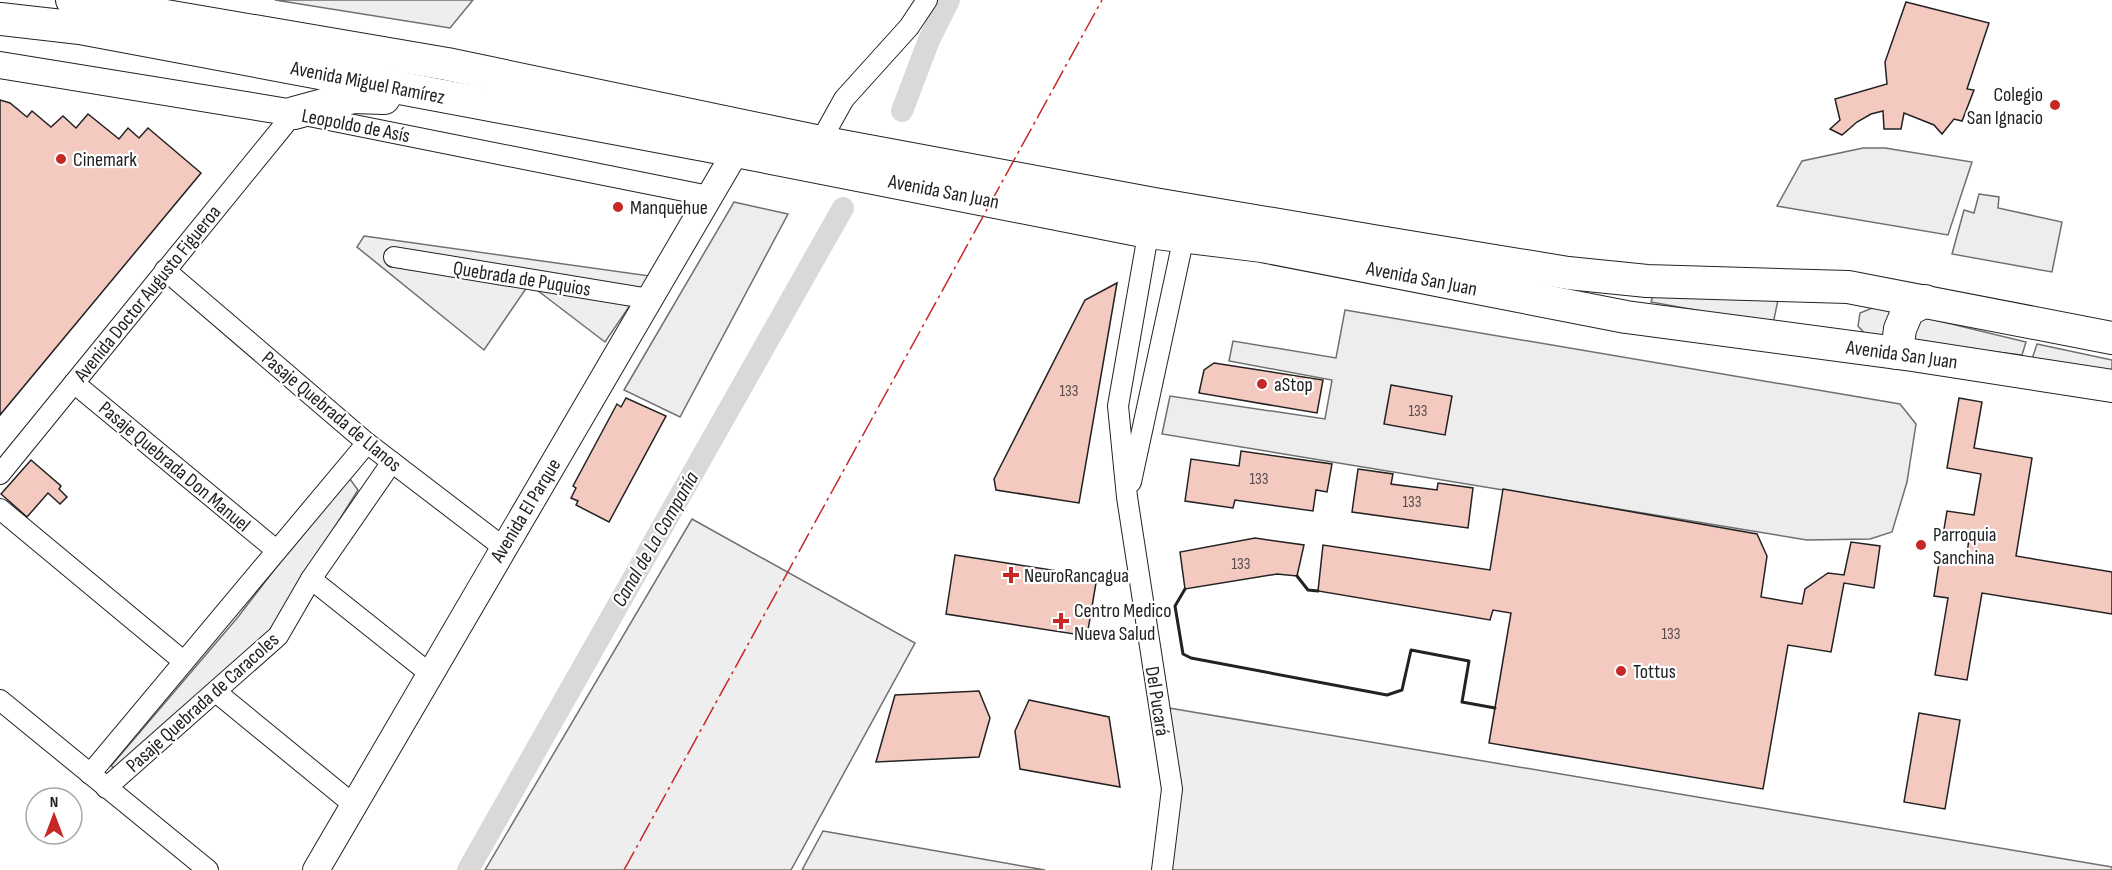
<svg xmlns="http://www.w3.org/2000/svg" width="2112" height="870" font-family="'Sofia Sans Condensed',sans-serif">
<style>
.green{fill:#eee;stroke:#6f6f6f;stroke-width:1.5}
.parking{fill:#ededed;stroke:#6f6f6f;stroke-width:1.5}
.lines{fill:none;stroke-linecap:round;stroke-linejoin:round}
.canal{stroke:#d9d9d9;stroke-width:22}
.building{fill:#f3c9c0;stroke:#222;stroke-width:1.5}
.minor-casing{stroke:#222;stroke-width:22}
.tertiary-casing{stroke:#222;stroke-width:28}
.primary-casing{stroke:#222;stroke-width:34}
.minor{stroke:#fff;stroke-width:20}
.tertiary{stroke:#fff;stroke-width:26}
.primary{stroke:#fff;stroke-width:32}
.wall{stroke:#222;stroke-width:3}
.power{stroke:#c62828;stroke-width:1.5;stroke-dasharray:21 4.5 3 4.5;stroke-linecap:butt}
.poi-dot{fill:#c62828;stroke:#fff;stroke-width:2}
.labels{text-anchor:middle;stroke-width:4.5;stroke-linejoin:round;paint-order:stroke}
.number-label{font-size:16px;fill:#564c4a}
.street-label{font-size:20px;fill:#222;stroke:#fff}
.poi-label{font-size:20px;fill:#222;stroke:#fff;text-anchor:start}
.water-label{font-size:21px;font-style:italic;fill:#222;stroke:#fff}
</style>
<rect width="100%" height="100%" fill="#fff"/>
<g class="green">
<polygon points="275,0 473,0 450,28"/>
<polygon points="364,236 650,276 605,342 529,284 484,350 357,247"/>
<polygon points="1653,296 1778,300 1773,324 1651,302"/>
<polygon points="1877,306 2026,342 2022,355 1868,337 1858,326 1860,313"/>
<polygon points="2037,344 2112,360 2112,373 2032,359"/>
<polygon points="347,475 358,490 255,654 119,771 111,766 238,617"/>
<polygon points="692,519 915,643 791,870 485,870"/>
<polygon points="1169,708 2112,867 2112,870 1168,870"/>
<polygon points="823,831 1045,870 802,870"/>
</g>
<g class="parking">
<polygon points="1863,148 1885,148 1972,162 1948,235 1777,206 1802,161"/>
<polygon points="1979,194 1999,197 1998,208 2062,222 2052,272 1952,254 1964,210 1974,213"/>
<polygon points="734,202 788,214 680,417 624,390"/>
<polygon points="1345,310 1900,404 1916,424 1907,482 1892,532 1870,539 1807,540 1162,434 1170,396 1325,419 1332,380 1229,361 1233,341 1336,358"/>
</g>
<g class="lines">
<g class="canal">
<polyline points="902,111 929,40 949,0"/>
<polyline points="468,870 843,208"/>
</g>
</g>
<g class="building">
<polygon points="1906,2 1989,23 1967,89 1974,90 1962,121 1954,119 1942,134 1934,125 1904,113 1901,129 1884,129 1883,111 1871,114 1857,122 1842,135 1830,129 1840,120 1835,99 1887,84 1885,62"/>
<polygon points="0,100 10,103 27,117 32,111 51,127 63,116 76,128 88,114 119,139 128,128 139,138 148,128 201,173 0,415"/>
<polygon points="1117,283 1079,503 996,490 994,479 1085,300"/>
<polygon points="1214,363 1323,380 1317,413 1199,393 1204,370"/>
<polygon points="1391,385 1452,396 1445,435 1384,424"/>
<polygon points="626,398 666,416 609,522 576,505 578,501 571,498 576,488 573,486 617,404 621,407"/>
<polygon points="1959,398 1982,402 1974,448 2032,458 2016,556 2112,572 2112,614 1982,593 1967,680 1935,675 1948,598 1934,596 1940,556 1966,560 1969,539 1943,535 1947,511 1974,515 1981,474 1947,468"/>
<polygon points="1241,451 1332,464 1327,492 1316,490 1313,511 1235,500 1233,508 1185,501 1191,459 1239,466"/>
<polygon points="31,460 61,486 59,489 67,497 60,504 48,493 27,517 1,494"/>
<polygon points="1358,469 1393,474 1391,484 1437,490 1438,483 1473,488 1468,528 1352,512"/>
<polygon points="1503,489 1757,534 1767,556 1761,597 1802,604 1805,589 1828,573 1844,575 1851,542 1880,546 1874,588 1844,583 1831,652 1788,645 1763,789 1489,743 1511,613 1493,610 1490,620 1318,591 1323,545 1490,570"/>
<polygon points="1255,538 1304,545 1297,576 1277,574 1185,589 1180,552"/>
<polygon points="955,555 1097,577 1087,636 946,614"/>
<polygon points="979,691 990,718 979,757 876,762 895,695"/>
<polygon points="1029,700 1109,717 1120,787 1020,769 1015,731"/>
<polygon points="1919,713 1960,720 1945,809 1904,802"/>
</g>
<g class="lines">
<g class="minor-casing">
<g id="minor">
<polyline points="820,142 844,99 909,27 927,0"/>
<polyline points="1150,223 1118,406 1127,497 1172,789 1162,870"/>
<polyline points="394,257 650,299"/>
<polyline points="165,270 367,443 503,547"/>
<polyline points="74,383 276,550"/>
<polyline points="0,474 294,113 709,196"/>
<polyline points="1131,482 1186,227"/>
<polyline points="0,509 183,661"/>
<polyline points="311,579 429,673"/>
<polyline points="216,692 354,805"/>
<polyline points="0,700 208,870"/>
<polyline points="90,774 367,443"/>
<polyline points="106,788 278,636 311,579 392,462"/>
</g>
</g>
<g class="tertiary-casing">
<g id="tertiary">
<polyline points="0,65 294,113"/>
<polyline points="316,870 736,151"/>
</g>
</g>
<g class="primary-casing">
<g id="primary">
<polyline points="72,0 447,64 820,142 1154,204 1379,242 1568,273 1647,281 1848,287 2112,338"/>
<polyline points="0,19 80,28 736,151 1148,232 1262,246 1626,317 1912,355 2112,386"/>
<polyline points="294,113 353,97 384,98"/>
<polyline points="1897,353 1900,329 1908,310 1925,301"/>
</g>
</g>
<use href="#minor" class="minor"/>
<use href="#tertiary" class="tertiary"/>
<use href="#primary" class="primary"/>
<g class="wall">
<polyline points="1297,576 1308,590 1318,591"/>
<polyline points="1185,589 1175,606 1183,654 1191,658 1387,695 1402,690 1411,650 1469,661 1462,702 1495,708"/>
</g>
<polyline class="power" points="624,870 1102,0"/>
</g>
<g class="poi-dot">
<circle cx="2055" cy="105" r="6"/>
<circle cx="61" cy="159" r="6"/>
<circle cx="618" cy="207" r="6"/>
<circle cx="1262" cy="384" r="6"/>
<circle cx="1921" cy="545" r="6"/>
<path d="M1008 566h6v6h6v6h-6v6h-6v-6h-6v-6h6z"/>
<path d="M1058 612h6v6h6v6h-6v6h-6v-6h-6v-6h6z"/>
<circle cx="1621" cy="671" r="6"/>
</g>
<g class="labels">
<g class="number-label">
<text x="1069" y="396">133</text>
<text x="1418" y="416">133</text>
<text x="1259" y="484">133</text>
<text x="1412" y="507">133</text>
<text x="1241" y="569">133</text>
<text x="1671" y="639">133</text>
</g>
<g class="street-label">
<text transform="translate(368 82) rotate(11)" y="7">Avenida Miguel Ramírez</text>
<text transform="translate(356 125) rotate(11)" y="7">Leopoldo de Asís</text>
<text transform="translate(944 191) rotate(11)" y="7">Avenida San Juan</text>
<text transform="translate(522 278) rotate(9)" y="7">Quebrada de Puquios</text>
<text transform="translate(1422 278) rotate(11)" y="7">Avenida San Juan</text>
<text transform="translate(147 293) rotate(-51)" y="7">Avenida Doctor Augusto Figueroa</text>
<text transform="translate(1902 354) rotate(8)" y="7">Avenida San Juan</text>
<text transform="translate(332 411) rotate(40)" y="7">Pasaje Quebrada de Llanos</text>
<text transform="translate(175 466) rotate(40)" y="7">Pasaje Quebrada Don Manuel</text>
<text transform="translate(525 510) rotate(-59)" y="7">Avenida El Parque</text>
<text transform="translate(1158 701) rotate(81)" y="7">Del Pucará</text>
<text transform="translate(202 702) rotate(-42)" y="7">Pasaje Quebrada de Caracoles</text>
</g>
<g class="poi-label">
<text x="2043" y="101" text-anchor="end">Colegio<tspan x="2043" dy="23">San Ignacio</tspan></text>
<text x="73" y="166">Cinemark</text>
<text x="630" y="214">Manquehue</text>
<text x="1274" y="391">aStop</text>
<text x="1933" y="541">Parroquia<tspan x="1933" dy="23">Sanchina</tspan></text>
<text x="1024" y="582">NeuroRancagua</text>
<text x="1074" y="617">Centro Medico<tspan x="1074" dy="23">Nueva Salud</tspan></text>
<text x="1633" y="678">Tottus</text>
</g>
<g class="water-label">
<text transform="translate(655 539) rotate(-60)" y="7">Canal de La Compañía</text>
</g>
</g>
<g transform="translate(54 816)"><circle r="28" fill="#ffffff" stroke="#a7a7a7" stroke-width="1.5"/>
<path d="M0-4.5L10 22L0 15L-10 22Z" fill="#c62828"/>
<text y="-9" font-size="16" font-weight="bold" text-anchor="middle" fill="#222222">N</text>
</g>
</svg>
